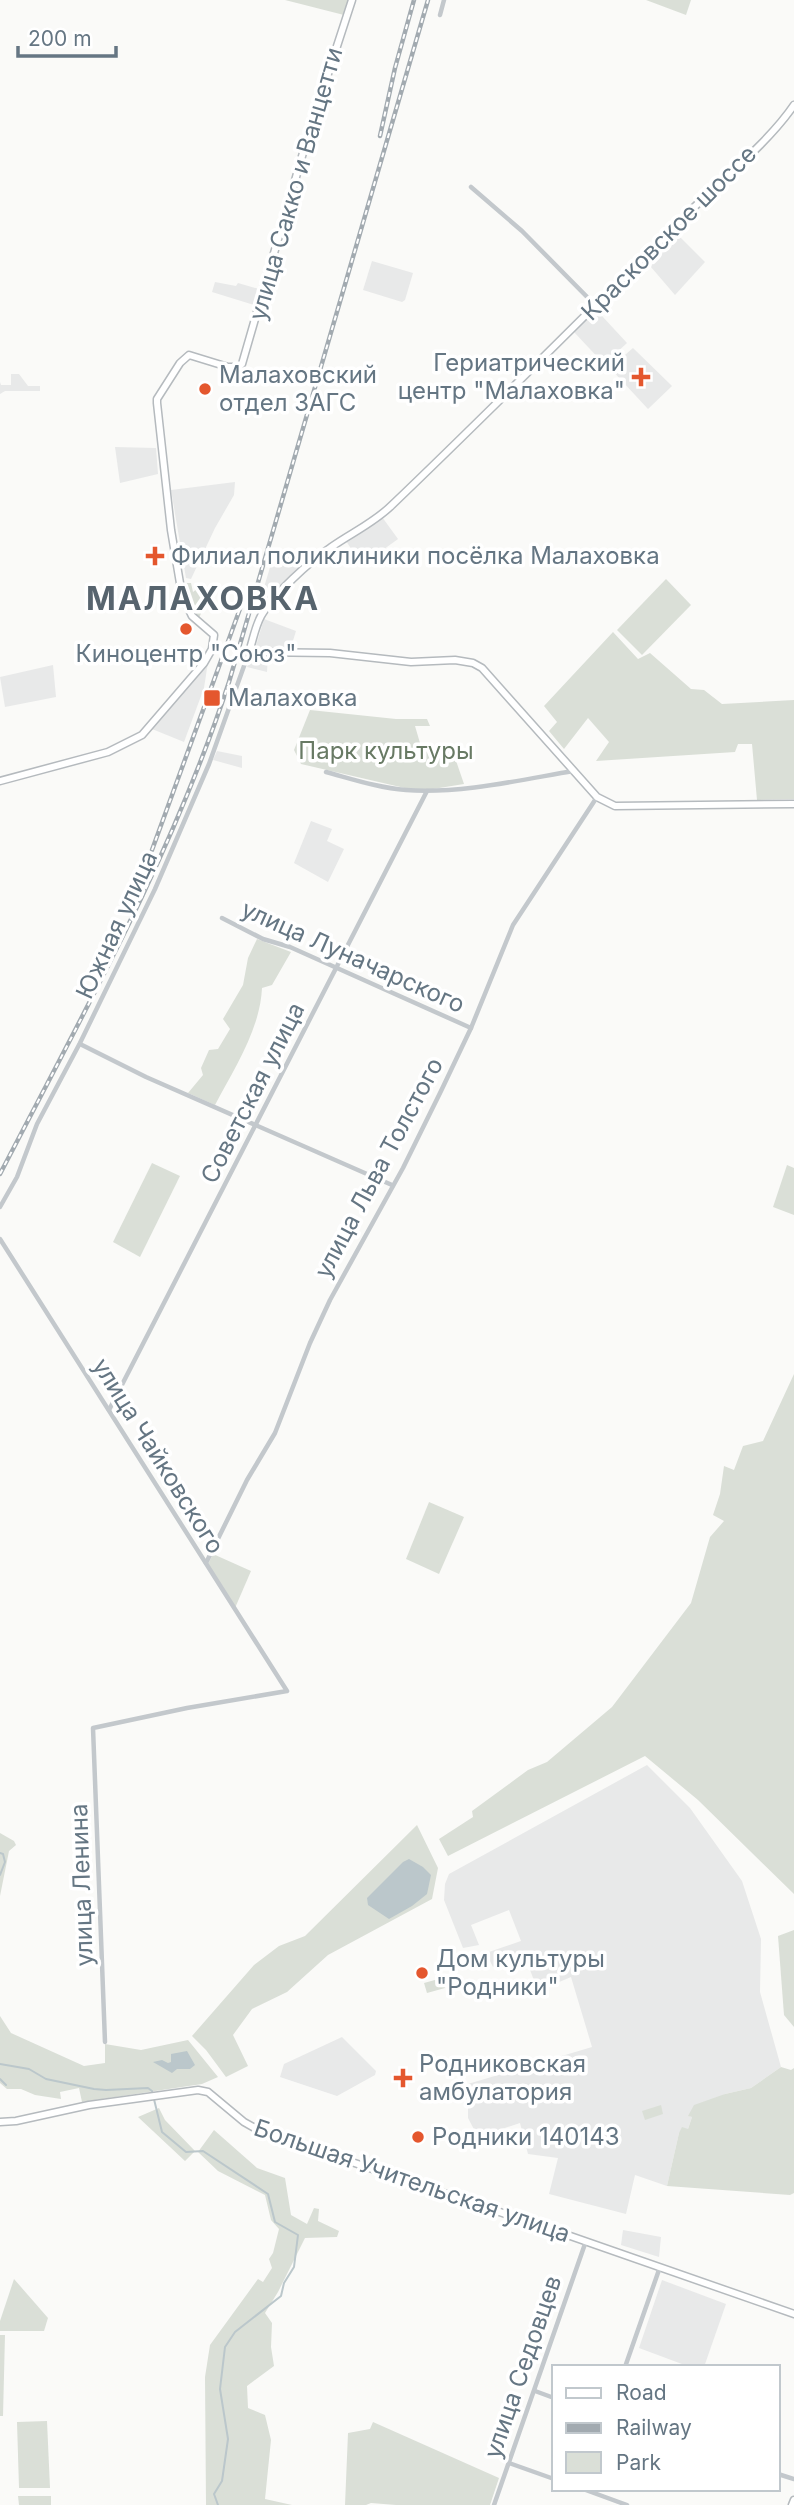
<svg xmlns="http://www.w3.org/2000/svg" width="794" height="2505" font-family="Inter,sans-serif">
<style>
.built{fill:#e8e9e9}
.green{fill:#dadfd7}
.water{fill:#bbc7cb}
.lines{fill:none;stroke-linecap:round;stroke-linejoin:round}
.stream{stroke:#bbc7cb;stroke-width:2}
.major-casing{stroke:#b5babe;stroke-width:9}
.minor{stroke:#c3c8cc;stroke-width:4.5}
.major{stroke:#fff;stroke-width:6}
.rail-casing{stroke:#a2aab0;stroke-width:4.5}
.rail{stroke:#fff;stroke-width:2;stroke-dasharray:5;stroke-linecap:butt}
.poi-dot{fill:#e4572e;stroke:#fff;stroke-width:2.5}
.labels{text-anchor:middle;stroke-width:7;stroke-linejoin:round;paint-order:stroke}
.street-label{font-size:24px;fill:#657683;stroke:#fff}
.poi-label{font-size:24px;fill:#657683;stroke:#fff;text-anchor:start}
.park-label{font-size:24px;fill:#687a64;stroke:#fff}
.district-label{font-size:32px;font-weight:bold;letter-spacing:2px;fill:#57646e;stroke:#fff}
</style>
<rect width="100%" height="100%" fill="#fafaf8"/>
<g class="built">
<polygon points="677,234 705,262 675,295 645,260"/>
<polygon points="372,261 413,273 405,300 402,302 363,290"/>
<polygon points="215,282 236,286 238,283 259,289 254,305 212,292"/>
<polygon points="593,312 602,316 627,343 604,364 574,332"/>
<polygon points="633,348 672,386 648,409 610,368"/>
<polygon points="11,374 19,374 28,386 40,386 40,391 5,391 0,394 0,382 1,385 11,385"/>
<polygon points="115,447 156,448 158,474 120,483"/>
<polygon points="235,482 234,495 215,528 191,579 186,578 171,490"/>
<polygon points="382,517 398,539 362,565 346,541"/>
<polygon points="275,551 305,563 294,572 262,609 258,607"/>
<polygon points="264,619 296,631 290,650 255,649"/>
<polygon points="268,655 267,672 247,667 252,656"/>
<polygon points="208,662 204,688 184,742 152,729"/>
<polygon points="53,665 56,697 5,707 0,677"/>
<polygon points="217,751 242,756 242,768 213,760"/>
<polygon points="311,821 332,829 327,841 344,849 328,882 294,863"/>
<polygon points="647,1765 690,1808 742,1881 761,1939 760,1992 781,2067 751,2088 725,2094 689,2116 692,2117 688,2129 679,2133 667,2186 635,2175 626,2214 549,2194 558,2158 528,2154 520,2123 478,2137 468,2118 468,2106 461,2086 592,2047 571,1977 538,1991 524,1954 493,1967 486,1953 521,1941 509,1910 471,1925 479,1945 463,1948 444,1900 445,1884 449,1874"/>
<polygon points="342,2037 376,2071 375,2075 337,2096 280,2077 284,2064"/>
<polygon points="623,2230 661,2237 659,2257 621,2245"/>
<polygon points="662,2280 726,2304 704,2367 690,2367 639,2348"/>
</g>
<g class="green">
<polygon points="285,0 350,0 344,15"/>
<polygon points="646,0 691,0 686,15"/>
<polygon points="666,579 691,605 642,655 617,630"/>
<path d="M181,583h10l2,9 5,-4 10,9 -9,21c-10,-10 -15,-22 -18,-35z"/>
<polygon points="613,632 638,659 650,653 691,689 704,690 722,704 794,700 794,799 757,800 752,744 738,744 735,752 596,761 609,742 588,718 564,749 549,731 557,722 544,706"/>
<polygon points="310,710 396,719 427,719 430,726 415,726 420,743 438,755 443,749 453,752 464,784 433,789 409,789 301,764 294,750"/>
<path d="M257,939l34,13 -19,33 -10,3c-2,42 -28,81 -47,117l-27,-12 15,-18 -2,-7 8,-18 9,-1 12,-20 -7,-10 20,-34 5,-27z"/>
<polygon points="152,1163 180,1176 140,1257 113,1242"/>
<polygon points="787,1165 794,1168 794,1215 773,1207"/>
<polygon points="794,1374 794,1894 698,1800 645,1756 448,1856 439,1839 473,1817 472,1811 528,1770 547,1762 612,1707 691,1603 710,1537 724,1521 713,1515 720,1494 724,1466 734,1470 743,1446 763,1441"/>
<polygon points="429,1502 464,1517 439,1574 406,1559"/>
<polygon points="213,1554 251,1571 235,1608 208,1564"/>
<polygon points="417,1825 438,1868 432,1899 328,1955 287,1992 252,2009 233,2035 248,2066 226,2077 206,2050 192,2036 254,1965 279,1946 305,1936"/>
<polygon points="0,1833 14,1841 16,1845 9,1851 0,1896"/>
<polygon points="794,1930 794,2027 784,2015 778,1936"/>
<polygon points="442,1978 445,1988 427,1993 424,1983"/>
<polygon points="0,2016 11,2033 84,2066 105,2063 105,2044 141,2050 188,2040 218,2077 202,2084 82,2102 79,2088 60,2092 61,2099 35,2095 21,2089 7,2089 0,2083"/>
<polygon points="781,2067 791,2070 794,2068 794,2193 790,2195 667,2186 679,2133 682,2127 688,2129 692,2117 688,2116 694,2105 725,2094 751,2088"/>
<polygon points="661,2105 663,2114 645,2120 642,2111"/>
<polygon points="159,2108 165,2120 195,2151 185,2161 138,2117"/>
<polygon points="214,2130 257,2168 285,2178 291,2215 307,2224 314,2208 319,2209 318,2221 339,2231 337,2237 305,2238 278,2292 265,2313 272,2323 271,2347 274,2366 247,2386 248,2408 265,2415 271,2440 265,2499 292,2505 206,2505 205,2377 210,2345 258,2279 263,2282 272,2268 269,2259 273,2253 279,2229 271,2220 265,2195 218,2171 198,2152"/>
<polygon points="14,2279 48,2318 44,2331 0,2331 0,2321"/>
<polygon points="0,2335 5,2335 3,2416 0,2416"/>
<polygon points="47,2421 50,2488 19,2488 17,2422"/>
<polygon points="373,2422 499,2478 490,2505 396,2505 371,2503 366,2505 345,2505 348,2433 370,2429"/>
<polygon points="18,2496 51,2496 51,2505 19,2505"/>
</g>
<g class="water">
<polygon points="409,1859 423,1867 431,1875 427,1894 412,1906 389,1919 368,1905 367,1898 403,1862"/>
<polygon points="187,2051 195,2065 190,2069 177,2069 172,2073 153,2062 162,2060 168,2063 171,2062 171,2054"/>
</g>
<g class="lines">
<g class="stream">
<polyline points="0,1853 3,1854 5,1862 0,1875"/>
<polyline points="0,2064 29,2069 46,2079 94,2089 106,2090 148,2088 152,2091 162,2132 186,2152 203,2151 268,2194 275,2222 298,2235 294,2267 284,2283 281,2296 235,2332 225,2347 220,2389 228,2439 222,2481 214,2494 218,2505"/>
<polyline points="0,2079 6,2085"/>
</g>
<g class="major-casing">
<g id="major">
<path d="M794,105c-27,40 -80,81 -115,117 -95,95 -190,190 -287,283 -18,18 -41,28 -62,43 -20,13 -57,47 -69,68 -6,11 -8,24 -12,36l81,1 81,9 44,-2 18,3 9,5 115,129 18,9 179,-2"/>
<polyline points="0,781 108,752 142,735 204,663 212,649 214,635 192,616 182,595 171,530 157,403 157,399 180,363 189,355 228,367 239,367 242,364 309,132 352,0"/>
<polyline points="0,2122 16,2121 89,2105 198,2090 208,2092 244,2122 260,2131 556,2231 794,2314"/>
<polyline points="792,2505 794,2500"/>
</g>
</g>
<g class="minor">
<polyline points="440,15 444,0"/>
<polyline points="471,187 522,231 596,306"/>
<path d="M326,772c26,7 53,16 80,18 53,4 114,-10 167,-19"/>
<polyline points="222,918 263,939 290,947 471,1028"/>
<polyline points="80,1044 146,1077 392,1185"/>
<polyline points="0,1207 17,1177 37,1124 80,1043 155,889 209,764 249,652"/>
<polyline points="0,1239 287,1691 187,1708 93,1728 105,2042"/>
<polyline points="109,1410 427,791"/>
<polyline points="206,1563 247,1480 275,1433 310,1343 330,1300 403,1168 441,1091 471,1028 513,925 597,797"/>
<polyline points="625,2367 660,2267"/>
<polyline points="535,2391 554,2398"/>
<polyline points="509,2463 554,2479"/>
<polyline points="778,2474 794,2479"/>
<polyline points="583,2489 627,2505"/>
<polyline points="494,2505 586,2241"/>
</g>
<use href="#major" class="major"/>
<g class="rail-casing">
<g id="rail">
<polyline points="380,136 395,68 414,0"/>
<polyline points="152,850 241,606"/>
<path d="M0,1174c83,-160 173,-320 229,-492l199,-682"/>
</g>
</g>
<use href="#rail" class="rail"/>
</g>
<g class="poi-dot">
<path d="M637.5 366.5h7v7h7v7h-7v7h-7v-7h-7v-7h7z"/>
<circle cx="205" cy="389" r="7"/>
<path d="M151.5 545.5h7v7h7v7h-7v7h-7v-7h-7v-7h7z"/>
<circle cx="186" cy="629" r="7"/>
<rect x="203" y="689" width="18" height="18" rx="3.5"/>
<circle cx="422" cy="1973" r="7"/>
<path d="M399.5 2067.5h7v7h7v7h-7v7h-7v-7h-7v-7h7z"/>
<circle cx="418" cy="2137" r="7"/>
</g>
<g class="labels">
<g class="street-label">
<text transform="translate(296 184) rotate(-74)" y="8">улица Сакко и Ванцетти</text>
<text transform="translate(669 233) rotate(-45)" y="8">Красковское шоссе</text>
<text transform="translate(117 925) rotate(-65)" y="8">Южная улица</text>
<text transform="translate(353 957) rotate(24)" y="8">улица Луначарского</text>
<text transform="translate(253 1093) rotate(-63)" y="8">Советская улица</text>
<text transform="translate(379 1168) rotate(-62)" y="8">улица Льва Толстого</text>
<text transform="translate(158 1456) rotate(58)" y="8">улица Чайковского</text>
<text transform="translate(82 1885) rotate(-92)" y="8">улица Ленина</text>
<text transform="translate(412 2181) rotate(19)" y="8">Большая Учительская улица</text>
<text transform="translate(523 2367) rotate(-71)" y="8">улица Седовцев</text>
</g>
<g class="poi-label">
<text x="625" y="371" text-anchor="end">Гериатрический<tspan x="625" dy="28">центр "Малаховка"</tspan></text>
<text x="219" y="383">Малаховский<tspan x="219" dy="28">отдел ЗАГС</tspan></text>
<text x="171" y="564">Филиал поликлиники посёлка Малаховка</text>
<text x="186" y="662" text-anchor="middle">Киноцентр "Союз"</text>
<text x="228" y="706">Малаховка</text>
<text x="436" y="1967">Дом культуры<tspan x="436" dy="28">"Родники"</tspan></text>
<text x="419" y="2072">Родниковская<tspan x="419" dy="28">амбулатория</tspan></text>
<text x="432" y="2145">Родники 140143</text>
</g>
<g class="park-label">
<text x="386" y="759">Парк культуры</text>
</g>
<g class="district-label">
<text x="203" y="610">МАЛАХОВКА</text>
</g>
</g>
<rect x="552" y="2365" width="228" height="126" fill="#ffffff" stroke="#c1c8cd" stroke-width="2"/>
<rect x="566" y="2388" width="35" height="10" fill="#ffffff" stroke="#c1c8cd" stroke-width="2"/>
<text x="616" y="2400" font-size="21" fill="#657683">Road</text>
<rect x="566" y="2423" width="35" height="10" fill="#a2aab0" stroke="#c1c8cd" stroke-width="2"/>
<text x="616" y="2435" font-size="21" fill="#657683">Railway</text>
<rect x="566" y="2452" width="35" height="21" fill="#dadfd7" stroke="#c1c8cd" stroke-width="2"/>
<text x="616" y="2470" font-size="21" fill="#657683">Park</text>
<path d="M18 46v10h98v-10" fill="none" stroke="#657683" stroke-width="3.5"/>
<text x="28" y="46" font-size="21" fill="#657683" stroke="#ffffff" stroke-width="5" paint-order="stroke">200 m</text>
</svg>
